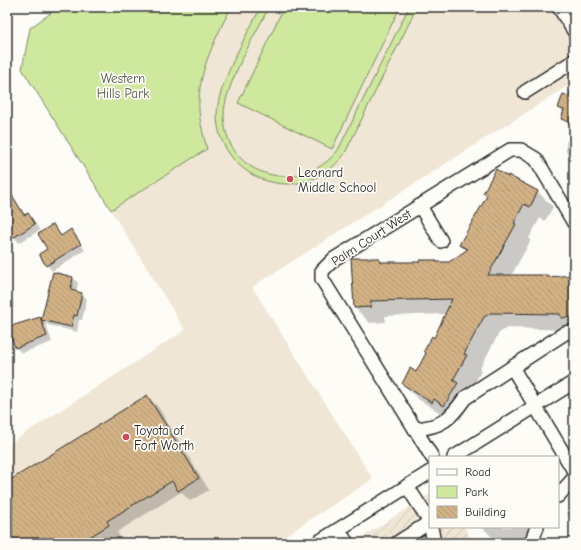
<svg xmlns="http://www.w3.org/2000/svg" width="581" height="550" font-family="'Comic Neue',sans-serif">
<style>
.built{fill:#f0e6d5}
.industrial{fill:url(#industrial-furrows)}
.park{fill:#cee89e;stroke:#7c8a64}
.shadow{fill:#0003}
.building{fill:url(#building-back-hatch);stroke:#2b2b2b}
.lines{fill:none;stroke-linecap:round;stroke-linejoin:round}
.minor-casing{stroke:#2b2b2b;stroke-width:16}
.minor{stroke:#fdfcf7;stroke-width:13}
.poi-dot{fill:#d1495b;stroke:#fdfcf7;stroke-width:1.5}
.labels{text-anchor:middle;stroke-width:3.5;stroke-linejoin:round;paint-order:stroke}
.park-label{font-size:13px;fill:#545a48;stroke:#fdfcf7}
.poi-label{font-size:13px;fill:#2b2b2b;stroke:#fdfcf7;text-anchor:start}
.street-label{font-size:13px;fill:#2b2b2b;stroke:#fdfcf7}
</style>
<defs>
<pattern id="industrial-furrows" width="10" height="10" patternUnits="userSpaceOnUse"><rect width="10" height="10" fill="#f0e6d5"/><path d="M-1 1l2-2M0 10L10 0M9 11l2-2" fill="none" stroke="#cec5b7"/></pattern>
<pattern id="building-back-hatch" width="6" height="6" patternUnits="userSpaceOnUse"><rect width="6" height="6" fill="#d2b185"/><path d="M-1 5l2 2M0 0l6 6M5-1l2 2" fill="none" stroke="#b49873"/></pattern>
</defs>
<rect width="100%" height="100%" fill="#fdfcf7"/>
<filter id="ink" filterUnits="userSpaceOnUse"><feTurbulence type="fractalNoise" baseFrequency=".025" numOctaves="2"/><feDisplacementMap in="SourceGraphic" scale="8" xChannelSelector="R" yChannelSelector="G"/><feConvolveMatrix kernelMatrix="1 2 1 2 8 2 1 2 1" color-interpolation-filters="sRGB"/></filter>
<g filter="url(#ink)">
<polygon class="built" points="230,7 574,7 574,82 252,287 373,479 274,543 7,543 7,445 185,330 111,210 207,149 201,125 199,100 202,76 209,51"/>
<polygon class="industrial" points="430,494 430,527 464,527 474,543 353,543"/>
<g class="park">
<path d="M59,7h172c-14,29 -31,60 -32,93 -1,17 4,33 8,49l-96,61 -89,-141 8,-41z"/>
<path d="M261,7h8c-13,26 -46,81 -45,109 1,62 77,81 114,34l71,-143h8l-73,148c-7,8 -14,16 -25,21 -45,24 -101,-9 -102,-60 -1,-29 30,-82 44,-109z"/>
<polygon points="284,7 400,7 332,149 238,103"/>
</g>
<g class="shadow">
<polygon points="574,99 574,127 568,124 562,119 564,113 559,108"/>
<polygon points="566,141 574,141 574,158 571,157 566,152"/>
<polygon points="509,176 538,192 553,207 545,221 540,218 529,238 531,240 511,276 546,276 548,278 570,276 570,270 574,270 574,330 507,328 499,333 479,370 481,371 469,395 473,399 460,420 449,414 447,417 418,399 403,384 416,373 446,314 385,316 386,322 370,323 355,308 379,259 382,263 421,263 436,261 437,263 449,263 467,251 460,245"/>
<polygon points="7,186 26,216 28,214 40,230 19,243 7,227"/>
<polygon points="53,225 62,236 71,231 85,250 52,271 47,265"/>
<polygon points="54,273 73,278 78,283 76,292 82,294 87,299 82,320 79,320 77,332 48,325 45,322 52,342 22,353 16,348 9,328 40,318 42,321"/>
<polygon points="147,396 158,407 209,490 190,501 181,492 117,532 120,536 108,543 7,543 7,483"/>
<polygon points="574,507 574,524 566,512"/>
<polygon points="482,527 529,527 527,543 492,537"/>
</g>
<g class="building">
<polygon points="572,87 574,88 574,124 561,119 564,110 558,108 563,94 569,96"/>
<polygon points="496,169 508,177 508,175 538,191 530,207 524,204 514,223 516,224 488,275 547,275 547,277 574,275 574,317 561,318 560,314 491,313 484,317 464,354 467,355 453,380 458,383 444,406 434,399 432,403 402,384 410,368 416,372 426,353 424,351 432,336 434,338 452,299 371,301 371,307 354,308 351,258 379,258 380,262 420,262 420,260 436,260 436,262 449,262 468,249 459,245 487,196 483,193"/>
<polygon points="7,187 24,215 28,213 35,224 13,238 7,229"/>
<polygon points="53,224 61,236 71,229 81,244 46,266 39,254 47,249 38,234"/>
<polygon points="53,272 73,277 71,290 82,293 77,316 74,315 71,327 41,320"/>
<polygon points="40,317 47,336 15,348 8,327"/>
<polygon points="147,395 199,478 178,491 172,481 107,521 109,525 80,543 7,543 7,482"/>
</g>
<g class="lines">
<g class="minor-casing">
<g id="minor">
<polyline points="559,7 574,31"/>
<polyline points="525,92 574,61"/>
<polyline points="420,206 441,241"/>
<path d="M574,223l-38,-64 -15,-9h-11l-176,109 -12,12v8l93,150c27,-2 35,-10 50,-31l100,-65 9,-2"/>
<polyline points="512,367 574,471"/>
<polyline points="415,429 432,457"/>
<polyline points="454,457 574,382"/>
<polyline points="407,486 430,522"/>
<polyline points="558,496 574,478"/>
<polyline points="431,527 434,543"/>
<polyline points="338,530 347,543"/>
<polyline points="317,543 430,472"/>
<polyline points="397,543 430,522"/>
<polyline points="531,543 537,527"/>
</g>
</g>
<use href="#minor" class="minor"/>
</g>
</g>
<g class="poi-dot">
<circle cx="290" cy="179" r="4"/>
<circle cx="126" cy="437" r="4"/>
</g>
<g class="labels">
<g class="park-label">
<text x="123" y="83">Western<tspan x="123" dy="15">Hills Park</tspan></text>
</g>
<g class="poi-label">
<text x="298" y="177">Leonard<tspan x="298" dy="15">Middle School</tspan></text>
<text x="134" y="435">Toyota of<tspan x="134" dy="15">Fort Worth</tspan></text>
</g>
<g class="street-label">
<text transform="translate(371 237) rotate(-33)" y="5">Palm Court West</text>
</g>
</g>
<rect width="581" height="550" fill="none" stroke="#fdfcf7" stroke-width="24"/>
<rect x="12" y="12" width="557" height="526" fill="none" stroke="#2b2b2b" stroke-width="1.5" filter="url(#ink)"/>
<rect x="429" y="456" width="130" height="72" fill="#fdfcf7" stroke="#a9a8a5"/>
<rect x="437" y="469" width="20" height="6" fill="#fdfcf7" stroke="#a9a8a5"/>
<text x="465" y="476" font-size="12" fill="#2b2b2b">Road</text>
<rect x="437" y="486" width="20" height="12" fill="#cee89e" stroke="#a9a8a5"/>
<text x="465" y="496" font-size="12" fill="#2b2b2b">Park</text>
<rect x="437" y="506" width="20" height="12" fill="url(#building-back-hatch)" stroke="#a9a8a5"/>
<text x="465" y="516" font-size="12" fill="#2b2b2b">Building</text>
</svg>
